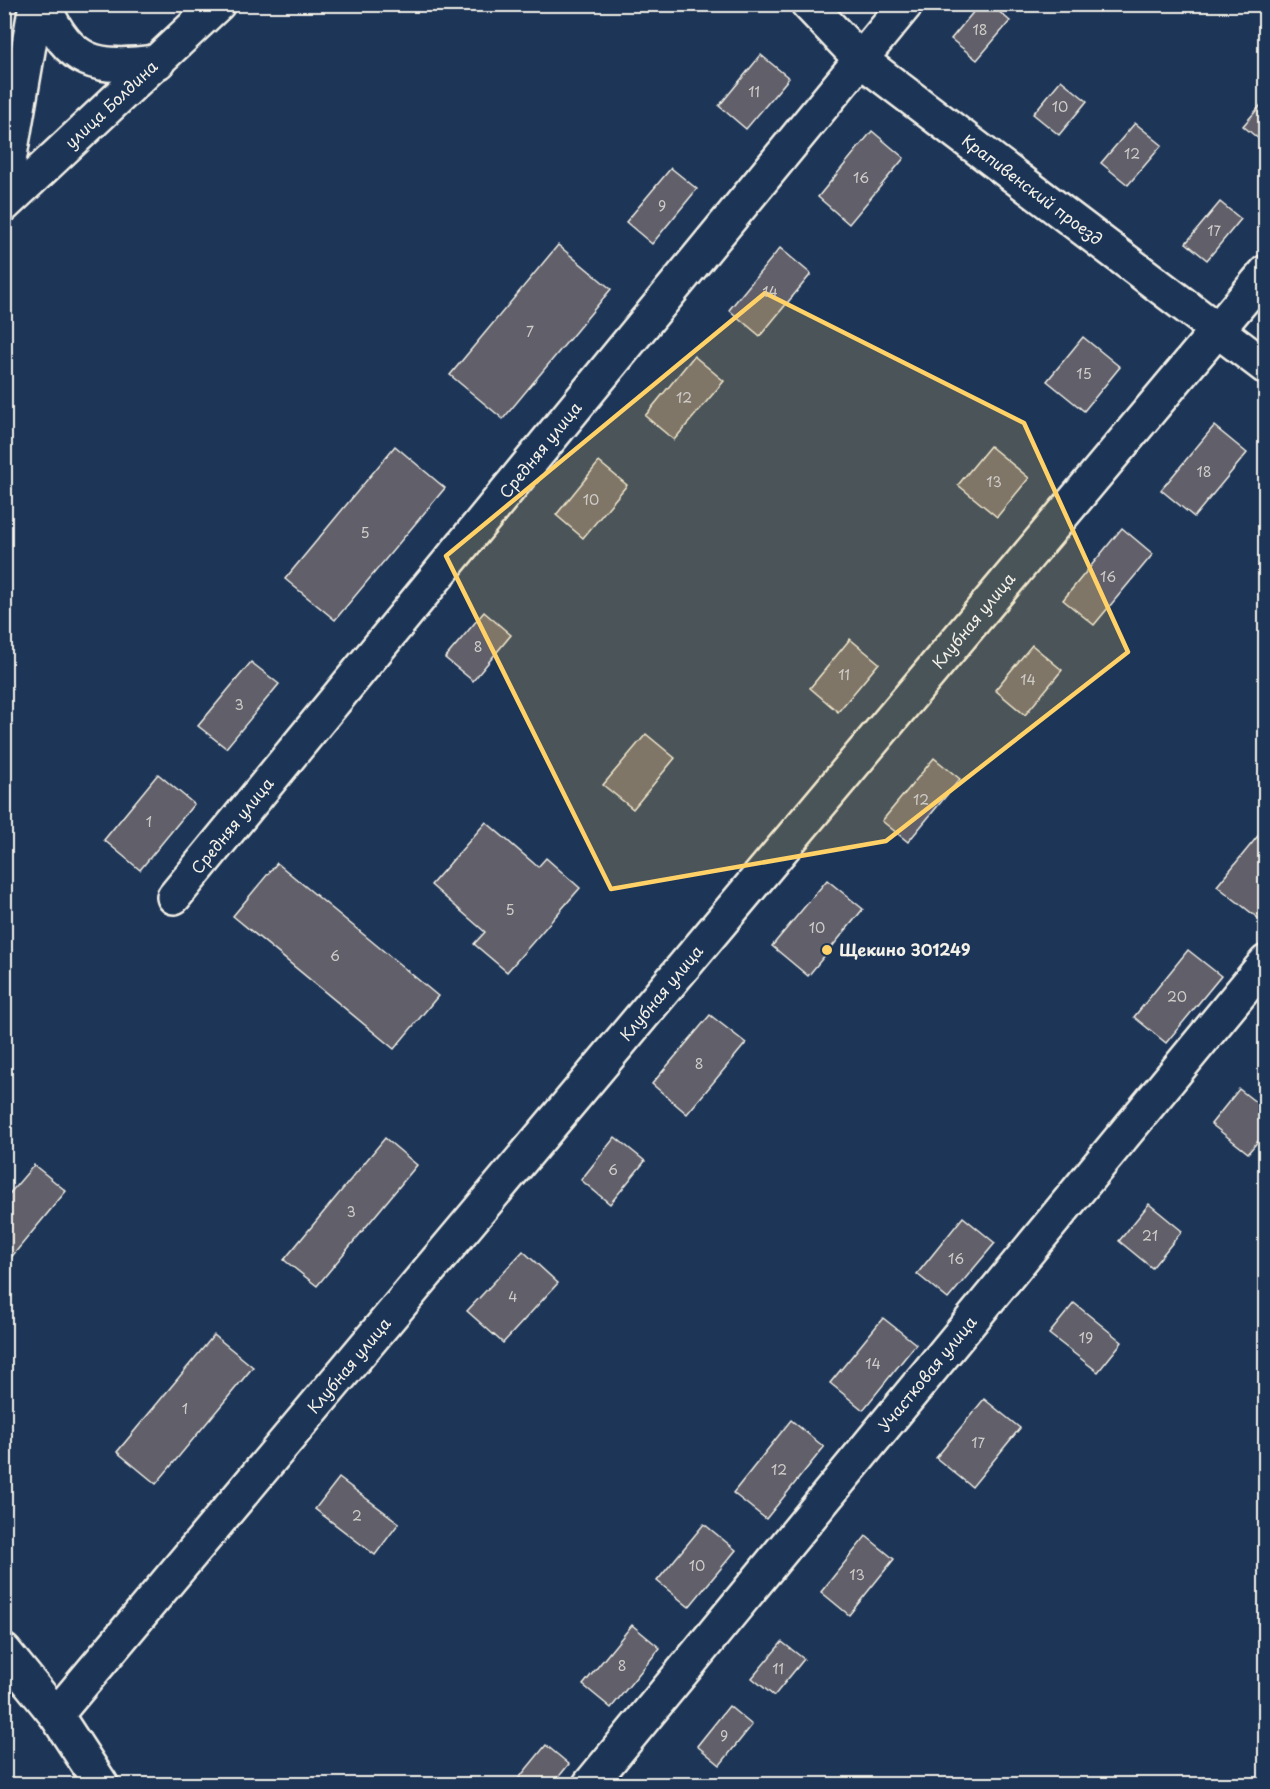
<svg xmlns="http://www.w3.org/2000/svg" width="1270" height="1789" font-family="'Playpen Sans',sans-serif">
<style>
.building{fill:#605f6a;stroke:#f4f1e8;stroke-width:1.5}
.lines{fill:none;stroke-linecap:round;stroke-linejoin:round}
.street-casing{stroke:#f4f1e8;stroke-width:38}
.primary-casing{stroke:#f4f1e8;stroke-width:38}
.highway-casing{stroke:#f4f1e8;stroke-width:38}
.street{stroke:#1d3557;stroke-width:33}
.primary{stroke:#1d3557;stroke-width:33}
.highway{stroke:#1d3557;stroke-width:33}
.marked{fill:#ffd166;fill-opacity:0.2;stroke:#ffd166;stroke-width:4.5;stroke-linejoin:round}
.poi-dot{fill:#ffd166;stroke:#1d3557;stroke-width:2}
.labels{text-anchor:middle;stroke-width:4.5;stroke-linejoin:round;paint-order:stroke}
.number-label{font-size:14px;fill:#cfccc8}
.street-label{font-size:16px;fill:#f4f1e8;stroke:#1d3557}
.poi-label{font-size:16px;font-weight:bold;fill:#f4f1e8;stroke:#1d3557;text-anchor:start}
</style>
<rect width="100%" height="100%" fill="#1d3557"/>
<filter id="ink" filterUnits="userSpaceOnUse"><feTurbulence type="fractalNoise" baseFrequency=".0167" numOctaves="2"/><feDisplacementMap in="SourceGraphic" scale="12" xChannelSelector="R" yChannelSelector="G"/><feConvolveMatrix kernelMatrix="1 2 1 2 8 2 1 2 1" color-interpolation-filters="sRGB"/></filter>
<g filter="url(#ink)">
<g class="building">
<polygon points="980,4 990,4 1010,21 977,60 951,39"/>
<polygon points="761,55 789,78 746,129 719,106"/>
<polygon points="1061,80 1087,101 1059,135 1033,114"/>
<polygon points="1266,99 1266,145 1243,126"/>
<polygon points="1135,123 1162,145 1128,185 1101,163"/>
<polygon points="872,131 904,158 849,224 818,197"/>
<polygon points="671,168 697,189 652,244 626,222"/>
<polygon points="1220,202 1241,219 1207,260 1186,243"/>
<polygon points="558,245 611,289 503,419 450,375"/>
<polygon points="780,248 811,274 760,336 729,310"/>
<polygon points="1083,337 1120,367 1084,411 1047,381"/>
<polygon points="694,356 724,381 674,440 645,416"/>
<polygon points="1214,426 1247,453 1194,517 1161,490"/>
<polygon points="395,446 445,488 335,620 285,579"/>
<polygon points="990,446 1029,478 997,517 958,485"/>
<polygon points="599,462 627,485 583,538 556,515"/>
<polygon points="1122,528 1153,554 1094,625 1063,600"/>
<polygon points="484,612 511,635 473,681 445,658"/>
<polygon points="850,639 879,663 838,712 810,688"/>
<polygon points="1032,645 1062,670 1025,715 995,690"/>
<polygon points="251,662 279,684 226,748 198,726"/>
<polygon points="646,734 675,758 633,809 603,785"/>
<polygon points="934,758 960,779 908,842 882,821"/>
<polygon points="158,774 194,804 140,870 104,840"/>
<polygon points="486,822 538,867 546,858 580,888 507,972 474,944 485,932 431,885"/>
<polygon points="1266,826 1266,920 1263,922 1217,886"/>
<polygon points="277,863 438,996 394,1049 233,916"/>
<polygon points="827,880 863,909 808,976 772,946"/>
<polygon points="1188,950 1221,976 1166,1043 1134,1017"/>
<polygon points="710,1015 746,1043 687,1114 652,1084"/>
<polygon points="1239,1089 1266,1110 1266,1132 1248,1153 1211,1124"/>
<polygon points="615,1137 645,1161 610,1204 581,1180"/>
<polygon points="385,1138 417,1165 317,1286 284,1260"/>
<polygon points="34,1165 66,1191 4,1266 4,1200"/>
<polygon points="1149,1204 1182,1231 1152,1268 1119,1241"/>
<polygon points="963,1217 995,1243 948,1299 917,1274"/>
<polygon points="523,1251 558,1283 503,1343 467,1311"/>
<polygon points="1074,1303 1122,1342 1098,1372 1049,1334"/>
<polygon points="883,1318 916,1344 863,1410 830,1383"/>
<polygon points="214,1335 253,1367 156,1484 117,1452"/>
<polygon points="984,1399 1020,1428 972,1487 936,1458"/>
<polygon points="791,1420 824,1447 766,1519 733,1493"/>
<polygon points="339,1478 399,1523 375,1555 315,1509"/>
<polygon points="704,1524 736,1550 689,1607 657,1581"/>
<polygon points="866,1536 894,1559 849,1615 821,1592"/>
<polygon points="632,1625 660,1648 611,1708 583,1685"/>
<polygon points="782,1642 804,1659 774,1696 752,1678"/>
<polygon points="729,1706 752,1725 720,1765 697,1746"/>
<polygon points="546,1745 569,1764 553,1784 514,1784"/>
</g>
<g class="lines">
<g class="street-casing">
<g id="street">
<path id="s1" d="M808,4l53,56 405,307"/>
<path id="s2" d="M174,897l732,-893"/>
<polyline points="4,1651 56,1715 101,1784"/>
<path id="s3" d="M56,1715l1210,-1443"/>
<path id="s4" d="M590,1784l676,-822"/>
</g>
</g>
<g class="primary-casing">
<g id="primary">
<path d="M43,4c28,62 52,65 115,58"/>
<path id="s5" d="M4,205l214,-201"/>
</g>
</g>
<g class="highway-casing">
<polyline id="highway" points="4,190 36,4"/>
</g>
<use href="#street" class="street"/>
<use href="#primary" class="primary"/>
<use href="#highway" class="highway"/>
</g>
</g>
<path class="marked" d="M765,293l259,130 104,229 -242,189 -275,48 -165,-333z"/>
<circle class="poi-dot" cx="827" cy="950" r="6"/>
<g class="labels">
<g class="number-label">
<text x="980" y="35">18</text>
<text x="754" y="97">11</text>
<text x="1060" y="112">10</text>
<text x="1132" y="159">12</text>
<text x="861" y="183">16</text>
<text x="662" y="211">9</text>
<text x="1214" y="236">17</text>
<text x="770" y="297">14</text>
<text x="530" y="337">7</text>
<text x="1084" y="379">15</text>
<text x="684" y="403">12</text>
<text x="1204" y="477">18</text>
<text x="994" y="487">13</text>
<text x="591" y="505">10</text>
<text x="365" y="538">5</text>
<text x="1108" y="582">16</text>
<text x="478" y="652">8</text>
<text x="844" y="680">11</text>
<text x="1028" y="685">14</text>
<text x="239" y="710">3</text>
<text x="921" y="805">12</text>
<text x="149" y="827">1</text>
<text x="510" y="915">5</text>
<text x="817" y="933">10</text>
<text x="335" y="961">6</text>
<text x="1177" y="1002">20</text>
<text x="699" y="1069">8</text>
<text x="613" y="1175">6</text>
<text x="351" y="1217">3</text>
<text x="1150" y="1241">21</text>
<text x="956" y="1264">16</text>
<text x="513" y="1302">4</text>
<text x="1086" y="1343">19</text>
<text x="873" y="1369">14</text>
<text x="185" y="1414">1</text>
<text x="978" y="1448">17</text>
<text x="779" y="1475">12</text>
<text x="357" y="1521">2</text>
<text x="697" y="1571">10</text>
<text x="857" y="1580">13</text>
<text x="622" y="1671">8</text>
<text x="778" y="1674">11</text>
<text x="724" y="1741">9</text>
</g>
<g class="street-label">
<text dy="6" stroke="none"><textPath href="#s5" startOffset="147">улица Болдина</textPath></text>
<text dy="6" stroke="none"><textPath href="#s1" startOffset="292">Крапивенский проезд</textPath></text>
<text dy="6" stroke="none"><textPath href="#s2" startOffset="578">Средняя улица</textPath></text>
<text dy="6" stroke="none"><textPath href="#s3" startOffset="1428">Клубная улица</textPath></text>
<text dy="6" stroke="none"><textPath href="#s2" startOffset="92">Средняя улица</textPath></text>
<text dy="6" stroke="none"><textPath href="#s3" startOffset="942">Клубная улица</textPath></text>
<text dy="6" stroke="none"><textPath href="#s3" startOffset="456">Клубная улица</textPath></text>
<text dy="6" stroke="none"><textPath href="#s4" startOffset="531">Участковая улица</textPath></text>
</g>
<g class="poi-label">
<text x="839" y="956">Щекино 301249</text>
</g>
</g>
<rect width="1270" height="1789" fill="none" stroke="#1d3557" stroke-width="24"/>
<rect x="12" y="12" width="1246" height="1765" fill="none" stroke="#f4f1e8" stroke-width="2" filter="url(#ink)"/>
</svg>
